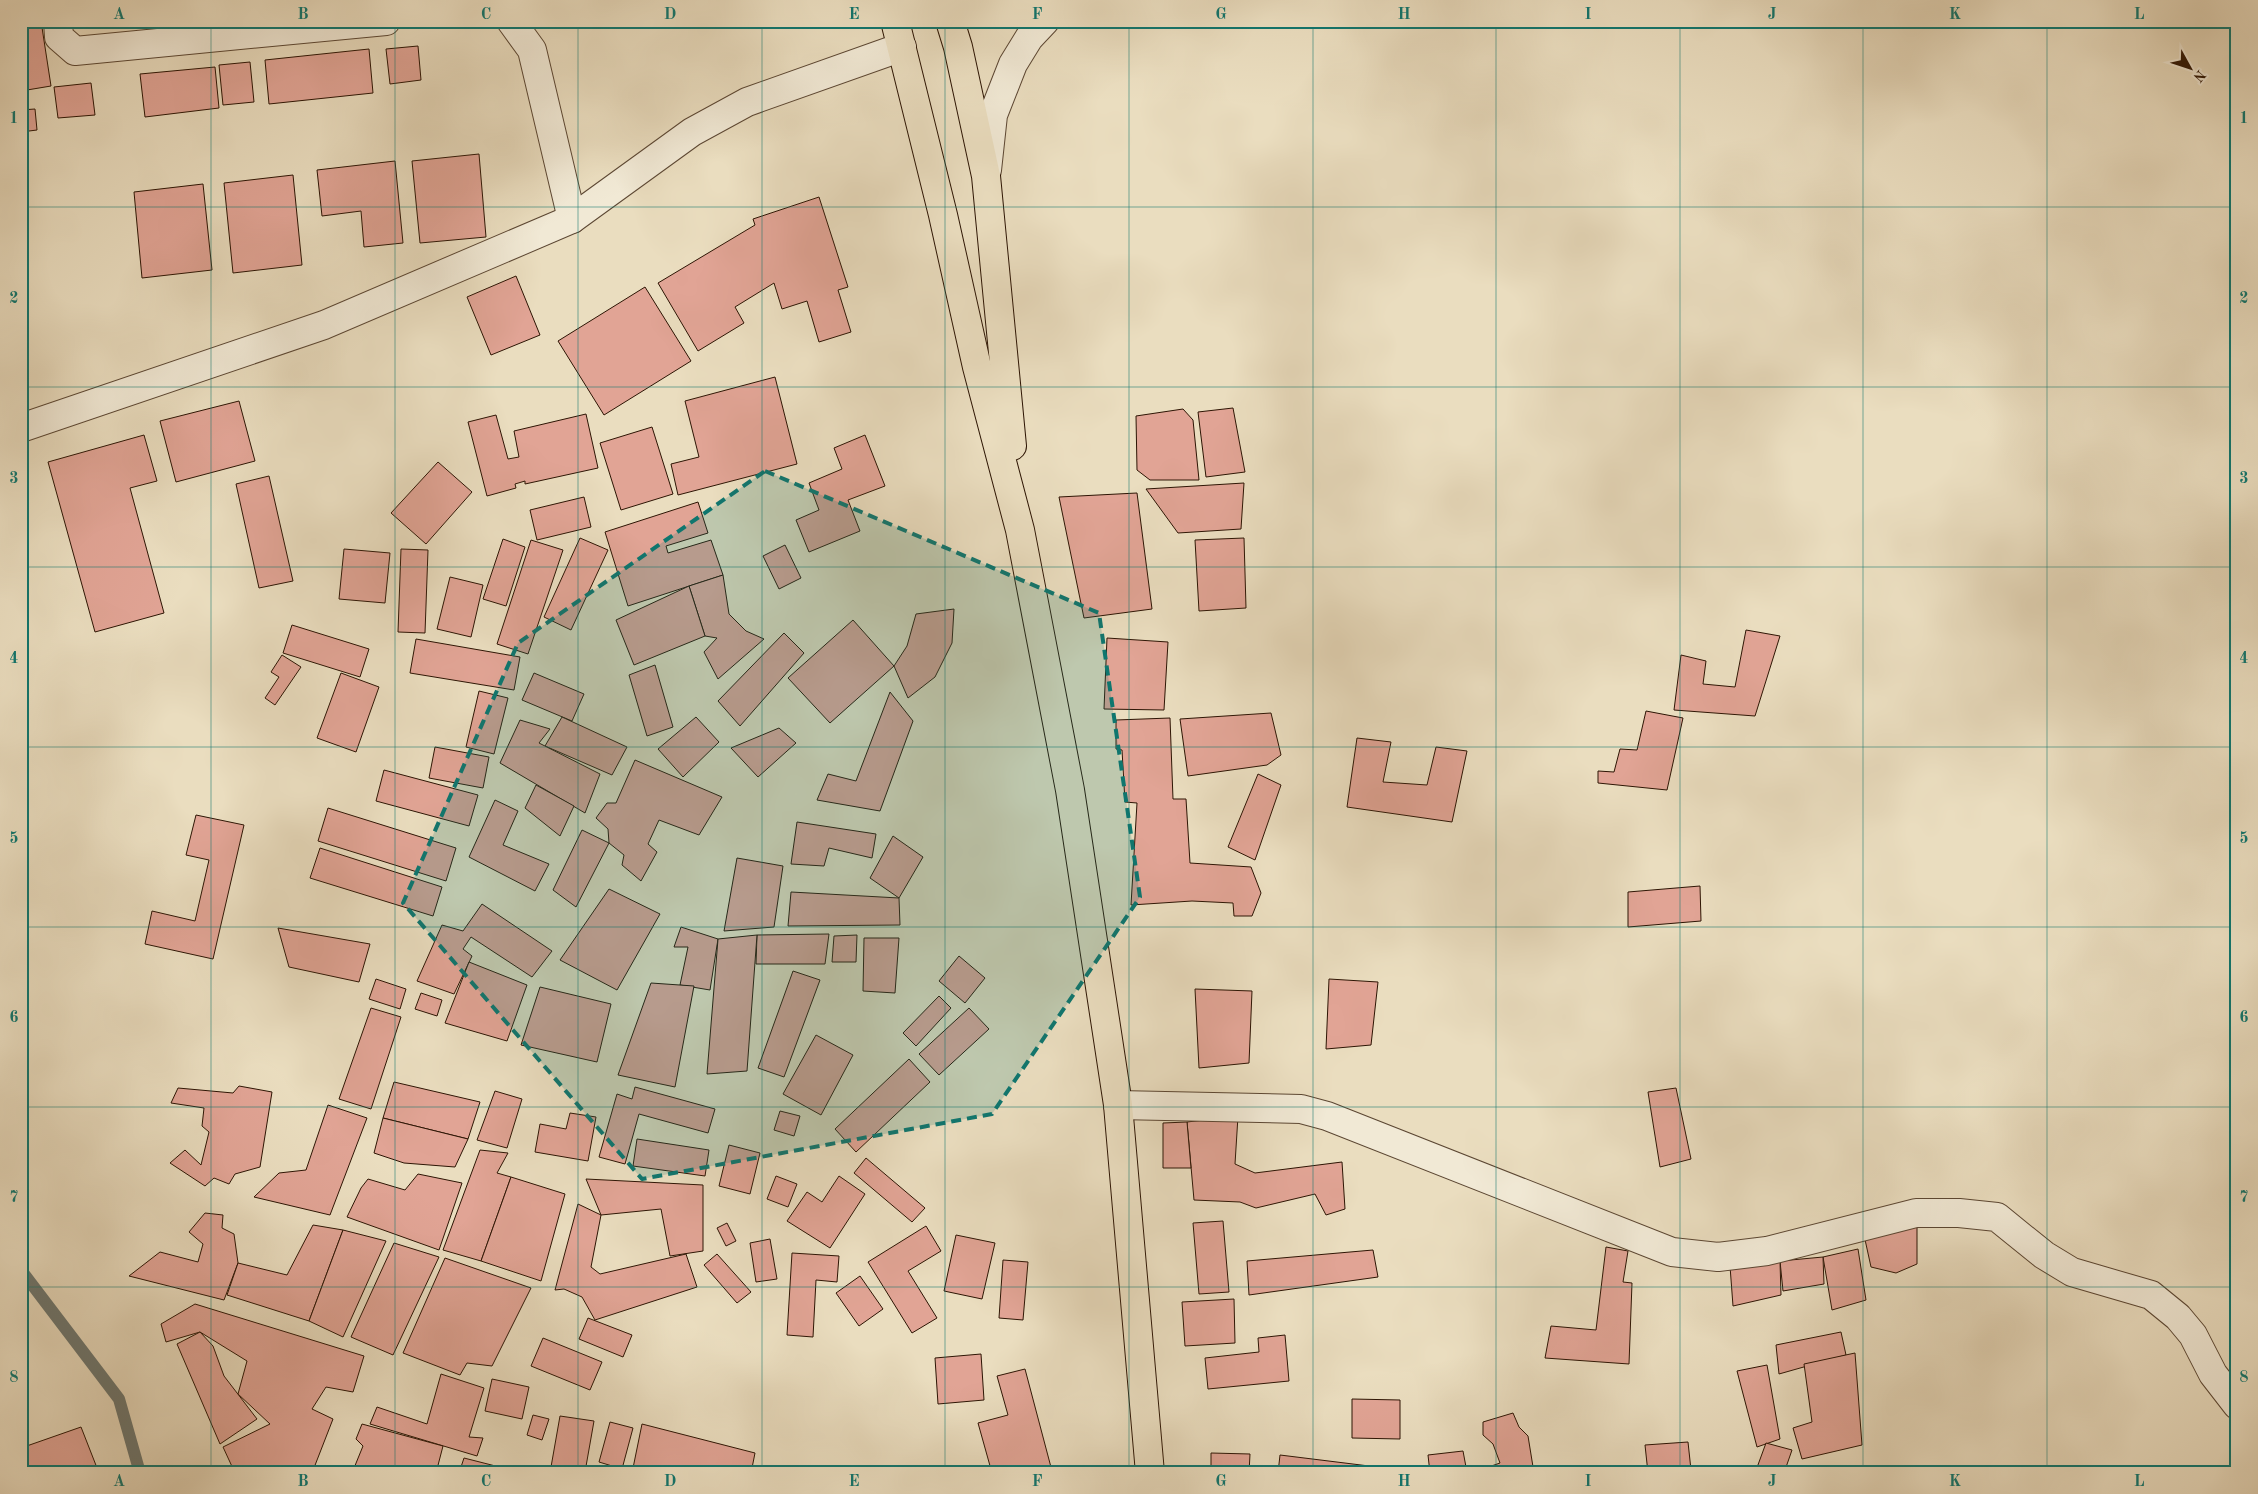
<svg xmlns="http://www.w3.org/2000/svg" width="2258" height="1494" font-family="'Old Standard TT',serif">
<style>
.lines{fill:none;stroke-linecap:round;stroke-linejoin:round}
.stream{stroke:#6e7871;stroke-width:12}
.building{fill:#e1a495;stroke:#2d1504}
.minor-casing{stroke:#5c4733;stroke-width:30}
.major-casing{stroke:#2d1504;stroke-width:30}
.minor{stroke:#f1e9d5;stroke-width:28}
.major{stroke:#eaddbf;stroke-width:28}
.marked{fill:#0f766e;fill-opacity:0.2;stroke:#0f766e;stroke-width:4;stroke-dasharray:10 6;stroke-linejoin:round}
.grid{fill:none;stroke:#0f766e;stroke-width:1;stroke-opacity:0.55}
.neatline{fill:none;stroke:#0f766e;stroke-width:2}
.grid-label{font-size:16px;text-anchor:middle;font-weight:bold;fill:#0f766e}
</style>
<rect width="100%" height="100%" fill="#eaddbf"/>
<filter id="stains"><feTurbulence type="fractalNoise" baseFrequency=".004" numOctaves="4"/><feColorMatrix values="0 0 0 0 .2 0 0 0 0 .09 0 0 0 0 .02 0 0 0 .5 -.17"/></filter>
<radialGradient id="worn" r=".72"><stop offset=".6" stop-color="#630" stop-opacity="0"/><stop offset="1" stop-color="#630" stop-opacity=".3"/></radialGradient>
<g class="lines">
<polyline class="stream" points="21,1270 119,1399 140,1473"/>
</g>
<g class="building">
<polygon points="21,21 41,21 51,86 21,91"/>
<polygon points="418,46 421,80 390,84 386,49"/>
<polygon points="369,49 373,93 269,104 265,60"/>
<polygon points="250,62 254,102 223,105 219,65"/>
<polygon points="215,67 219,108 145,117 140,74"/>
<polygon points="91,83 95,115 58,118 54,87"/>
<polygon points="35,109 37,130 21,132 21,110"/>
<polygon points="479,154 486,237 420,243 412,161"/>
<polygon points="395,161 403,243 364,247 361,211 322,216 317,170"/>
<polygon points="293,175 302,265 233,273 224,183"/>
<polygon points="203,184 212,270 142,278 134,192"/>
<polygon points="819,197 848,287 838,290 851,332 819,342 807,301 782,309 774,283 735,307 744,323 698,351 658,283 755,225 753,219"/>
<polygon points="516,276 540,335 491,355 467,297"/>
<polygon points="645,287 691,361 604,415 558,341"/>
<polygon points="775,377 797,464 678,495 671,464 699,457 685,401"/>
<polygon points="239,401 255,461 176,482 160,421"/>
<polygon points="1233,408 1245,472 1206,477 1198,412"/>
<polygon points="1183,409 1193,420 1199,480 1150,480 1137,470 1136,416"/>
<polygon points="586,414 598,468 525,484 525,481 515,484 516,488 487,496 468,422 496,415 508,459 519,457 514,431"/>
<polygon points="652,427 673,494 621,510 600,443"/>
<polygon points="144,435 157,481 130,488 164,613 95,632 48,462"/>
<polygon points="865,435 885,486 848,500 860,531 809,552 796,520 819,510 809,483 842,469 834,448"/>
<polygon points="438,462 472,492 426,544 391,513"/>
<polygon points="269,476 293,581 259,588 236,484"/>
<polygon points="1244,483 1241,529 1178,533 1146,489"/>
<polygon points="1137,493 1152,609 1084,618 1059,497"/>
<polygon points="584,497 591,527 537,540 530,510"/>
<polygon points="698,502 708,533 666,546 668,553 711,540 723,575 628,606 605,532"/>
<polygon points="580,538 608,550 571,630 544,617"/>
<polygon points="1244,538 1246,608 1199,611 1195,540"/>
<polygon points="503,539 525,547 506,606 483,599"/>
<polygon points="531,540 563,550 528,654 497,644"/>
<polygon points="785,545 801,578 779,589 763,556"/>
<polygon points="344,549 390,553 385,603 339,599"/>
<polygon points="401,549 428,550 425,633 398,632"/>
<polygon points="723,575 729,614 746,631 764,639 718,679 704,652 717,638 705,636 689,586"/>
<polygon points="450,577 483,585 471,637 437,629"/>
<polygon points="689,586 705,636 634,665 616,620"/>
<polygon points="954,609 952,643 935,677 908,698 894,666 907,646 916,614"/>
<polygon points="853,620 894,666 830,723 788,678"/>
<polygon points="292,625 369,649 360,677 283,653"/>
<polygon points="1746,630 1780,636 1755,716 1674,710 1681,655 1706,661 1703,684 1735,687"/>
<polygon points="784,633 804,653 740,726 718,701"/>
<polygon points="1107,638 1168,642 1164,710 1104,709"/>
<polygon points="416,639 520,657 514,690 410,673"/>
<polygon points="282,655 301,667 275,705 265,698 279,677 271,672"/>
<polygon points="655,665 673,727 647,736 629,675"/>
<polygon points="341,673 379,687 356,752 317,738"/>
<polygon points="534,673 584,694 572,721 522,700"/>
<polygon points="479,691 508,698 494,754 466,747"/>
<polygon points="890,692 913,721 880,811 817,800 828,774 856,781"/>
<polygon points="1646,711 1683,718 1667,790 1598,783 1598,771 1614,772 1620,749 1637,750"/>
<polygon points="1271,713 1281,755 1267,765 1188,776 1180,719"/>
<polygon points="562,717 627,747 612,775 545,746"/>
<polygon points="696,717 719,742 683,777 658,749"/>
<polygon points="1170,718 1173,799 1186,799 1190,863 1251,867 1261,893 1252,916 1234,916 1233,903 1192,901 1131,905 1137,803 1125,802 1122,750 1116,749 1116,720"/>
<polygon points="520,720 550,729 539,743 600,774 585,813 500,763"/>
<polygon points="779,728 796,743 758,777 731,748"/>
<polygon points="1357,738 1391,742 1383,782 1427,785 1436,747 1467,751 1452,822 1347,807"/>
<polygon points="435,747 489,757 483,788 429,778"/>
<polygon points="635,760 722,797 699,835 659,820 648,844 657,852 641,881 622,865 624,855 609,843 608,829 596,818 607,803 616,803"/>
<polygon points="384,770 478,795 469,826 376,801"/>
<polygon points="1258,774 1281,785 1255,860 1228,847"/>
<polygon points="536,785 574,806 560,836 525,808"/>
<polygon points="495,800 518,811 503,845 549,864 535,891 469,857"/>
<polygon points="328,808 456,848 446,881 318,841"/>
<polygon points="196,815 244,825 213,959 145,944 152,911 195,921 209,860 186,855"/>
<polygon points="797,822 876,834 872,858 829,848 824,866 791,864"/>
<polygon points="582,830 609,843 576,907 553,890"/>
<polygon points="893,836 923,857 899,898 870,878"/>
<polygon points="320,848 442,887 433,916 310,878"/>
<polygon points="737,858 783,866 774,927 724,931"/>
<polygon points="1700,886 1701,921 1628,927 1628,892"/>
<polygon points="609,889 660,914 617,990 560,960"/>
<polygon points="791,892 899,898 900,925 788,926"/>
<polygon points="482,904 552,951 532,977 471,937 463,949 472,956 454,994 417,981 442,925 463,931"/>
<polygon points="681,927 718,939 710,990 680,985 688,947 674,947"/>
<polygon points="278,928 370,944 359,982 289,967"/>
<polygon points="829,934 825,964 756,964 757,935"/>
<polygon points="757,935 747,1071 707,1074 718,939"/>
<polygon points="857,935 856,962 832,962 834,936"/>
<polygon points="864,938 899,938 895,993 863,991"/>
<polygon points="959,956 985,978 965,1003 939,981"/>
<polygon points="469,962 527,985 507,1041 445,1023"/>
<polygon points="793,971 820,980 784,1077 758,1068"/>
<polygon points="376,979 406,989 400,1009 369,999"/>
<polygon points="1329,979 1378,982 1371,1045 1326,1049"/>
<polygon points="651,983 694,986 675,1087 618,1075"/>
<polygon points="540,987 611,1004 597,1062 521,1045"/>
<polygon points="1195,989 1252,991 1249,1063 1199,1068"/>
<polygon points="421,993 442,1000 437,1016 415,1009"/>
<polygon points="939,996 951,1008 916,1046 903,1033"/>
<polygon points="371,1008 401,1017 371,1109 339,1099"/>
<polygon points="969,1008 989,1029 939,1075 919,1054"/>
<polygon points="816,1035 853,1055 821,1115 783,1094"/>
<polygon points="909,1059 930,1082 856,1152 835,1129"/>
<polygon points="394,1082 480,1102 468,1139 383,1118"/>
<polygon points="239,1086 272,1092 260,1167 235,1174 229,1184 214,1178 205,1186 170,1163 185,1150 201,1165 209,1132 202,1126 204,1108 171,1103 178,1088 233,1093"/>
<polygon points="635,1087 715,1109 708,1133 639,1114 625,1164 599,1157 617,1094 632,1099"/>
<polygon points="1676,1088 1691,1159 1660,1167 1648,1092"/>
<polygon points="495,1091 522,1099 507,1148 477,1140"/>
<polygon points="328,1105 367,1118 330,1215 254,1197 279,1173 306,1170"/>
<polygon points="780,1111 800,1116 794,1136 774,1130"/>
<polygon points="570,1113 596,1117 588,1161 535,1152 540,1124 566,1129"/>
<polygon points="1238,1116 1235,1164 1255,1173 1342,1162 1345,1209 1326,1215 1315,1194 1256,1208 1240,1202 1194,1200 1187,1122"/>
<polygon points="383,1118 468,1139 455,1167 404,1163 374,1153"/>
<polygon points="1187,1122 1191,1168 1163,1168 1163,1123"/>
<polygon points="637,1139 709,1150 705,1176 633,1166"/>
<polygon points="729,1145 760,1153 750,1194 719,1186"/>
<polygon points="480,1150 508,1153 497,1173 511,1177 481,1261 443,1250"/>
<polygon points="866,1158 925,1208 912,1222 854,1173"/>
<polygon points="418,1174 462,1183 439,1250 347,1217 361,1188 368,1179 405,1190"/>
<polygon points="776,1176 797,1184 788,1207 767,1199"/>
<polygon points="839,1176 865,1194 830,1248 787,1221 807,1192 822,1202"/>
<polygon points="511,1177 565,1194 541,1281 481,1261"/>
<polygon points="586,1179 703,1185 703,1251 670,1256 661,1209 601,1215"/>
<polygon points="578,1204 601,1215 591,1267 600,1274 686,1254 697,1287 595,1320 582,1297 564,1289 555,1290"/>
<polygon points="205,1213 223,1215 222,1228 234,1234 238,1263 224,1300 129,1276 160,1252 198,1262 203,1244 189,1232"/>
<polygon points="1917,1218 1917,1264 1896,1273 1871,1267 1864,1235"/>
<polygon points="1223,1221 1229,1292 1199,1294 1193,1223"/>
<polygon points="727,1223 736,1241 726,1246 717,1228"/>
<polygon points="313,1225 343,1230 309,1321 227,1295 238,1263 287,1275"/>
<polygon points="926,1226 941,1251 908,1271 937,1318 912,1333 868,1262"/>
<polygon points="343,1230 386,1241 343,1337 309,1321"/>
<polygon points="956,1235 995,1243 982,1299 944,1291"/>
<polygon points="770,1239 777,1279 756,1282 750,1243"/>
<polygon points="394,1243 439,1257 393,1355 351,1337"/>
<polygon points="1606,1247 1628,1251 1623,1282 1632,1283 1629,1364 1545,1358 1551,1326 1596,1330"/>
<polygon points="1858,1249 1866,1300 1832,1310 1823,1257"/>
<polygon points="1373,1250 1378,1277 1249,1295 1247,1261"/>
<polygon points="792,1253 839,1256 837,1282 816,1280 813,1337 787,1335"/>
<polygon points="717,1254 751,1292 737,1303 704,1265"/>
<polygon points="1823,1257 1824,1284 1783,1291 1780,1261"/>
<polygon points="445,1258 531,1288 492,1366 467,1363 460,1375 403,1353"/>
<polygon points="1003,1260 1028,1262 1023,1320 999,1318"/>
<polygon points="1780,1261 1781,1295 1733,1306 1730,1266"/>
<polygon points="860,1276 883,1309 859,1326 836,1293"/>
<polygon points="1234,1299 1235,1343 1185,1346 1182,1302"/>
<polygon points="195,1304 364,1356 353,1392 326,1387 312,1409 333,1419 312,1473 235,1473 223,1447 270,1424 238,1394 247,1361 200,1332 166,1342 161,1324"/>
<polygon points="588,1318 632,1335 623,1357 579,1339"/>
<polygon points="200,1332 213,1346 224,1376 257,1419 220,1444 177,1344"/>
<polygon points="1841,1332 1846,1355 1779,1374 1776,1345"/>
<polygon points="1285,1335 1289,1381 1208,1389 1205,1358 1259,1352 1258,1338"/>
<polygon points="543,1338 602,1362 590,1390 531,1366"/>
<polygon points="1855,1353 1862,1445 1802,1459 1793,1428 1812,1422 1804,1364"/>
<polygon points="981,1354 984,1400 938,1404 935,1358"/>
<polygon points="1767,1365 1780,1439 1757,1447 1737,1371"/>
<polygon points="1025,1369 1052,1471 1044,1473 992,1473 978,1423 1008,1415 997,1376"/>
<polygon points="441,1374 484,1388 469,1437 483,1438 477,1456 370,1424 377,1407 427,1424"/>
<polygon points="492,1379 529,1387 522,1419 485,1411"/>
<polygon points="1352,1399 1400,1400 1400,1439 1352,1438"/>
<polygon points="1513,1413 1519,1427 1528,1436 1534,1473 1430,1473 1428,1455 1463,1451 1466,1467 1480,1470 1500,1463 1493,1444 1483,1435 1483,1422"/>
<polygon points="533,1415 549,1419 542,1440 527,1435"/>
<polygon points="560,1416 594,1421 585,1472 551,1467"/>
<polygon points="610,1422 633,1428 622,1469 599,1462"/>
<polygon points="362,1424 443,1446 436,1473 352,1473 363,1446 356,1439"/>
<polygon points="642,1424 755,1453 751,1473 632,1473"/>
<polygon points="81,1427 99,1473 21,1473 21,1448"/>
<polygon points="1688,1442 1691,1470 1648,1473 1645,1445"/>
<polygon points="1766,1443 1792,1450 1784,1473 1755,1473"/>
<polygon points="1211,1453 1250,1454 1249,1473 1211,1473"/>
<polygon points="1280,1455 1369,1466 1368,1473 1278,1473"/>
<polygon points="464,1458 523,1473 459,1473"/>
</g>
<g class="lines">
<g class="minor-casing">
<g id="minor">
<polyline points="58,21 59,37 75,51 386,21"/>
<polyline points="511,21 532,50 572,219"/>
<polyline points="987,170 993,115 1013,64 1029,38 1045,21"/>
<polyline points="21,428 324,325 572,219 692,132 747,102 902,47"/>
<polyline points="1118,1105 1301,1109 1327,1116 1672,1252 1718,1257 1767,1251 1916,1213 1959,1213 1997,1217 2044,1255 2072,1272 2151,1295 2178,1317 2193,1335 2213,1374 2237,1405"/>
</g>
</g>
<g class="major-casing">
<g id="major">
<polyline points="895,21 943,215 977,367 1020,530 1070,790 1118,1105 1150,1473"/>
<polyline points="950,21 958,47 986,176 1012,446"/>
</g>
</g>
<use href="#minor" class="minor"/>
<use href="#major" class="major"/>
</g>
<path class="marked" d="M765,471l334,142 41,284 -148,217 -350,65 -239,-276 115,-260z"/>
<path class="grid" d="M211,21v1452M395,21v1452M578,21v1452M762,21v1452M945,21v1452M1129,21v1452M1313,21v1452M1496,21v1452M1680,21v1452M1863,21v1452M2047,21v1452M21,207h2216M21,387h2216M21,567h2216M21,747h2216M21,927h2216M21,1107h2216M21,1287h2216"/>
<rect width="2258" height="1494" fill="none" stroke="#eaddbf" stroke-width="55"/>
<g transform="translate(2190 68) rotate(130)" stroke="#f1e9d5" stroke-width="4" paint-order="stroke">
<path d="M0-4L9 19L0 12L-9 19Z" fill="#2d1504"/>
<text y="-8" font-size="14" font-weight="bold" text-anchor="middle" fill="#2d1504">N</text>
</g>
<rect x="28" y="28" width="2202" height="1438" class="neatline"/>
<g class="grid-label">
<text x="119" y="19">A</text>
<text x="303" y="19">B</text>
<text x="486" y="19">C</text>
<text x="670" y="19">D</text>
<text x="854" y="19">E</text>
<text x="1037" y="19">F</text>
<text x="1221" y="19">G</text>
<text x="1404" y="19">H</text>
<text x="1588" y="19">I</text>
<text x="1772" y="19">J</text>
<text x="1955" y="19">K</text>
<text x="2139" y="19">L</text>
<text x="14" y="123">1</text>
<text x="2244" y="123">1</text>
<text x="14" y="303">2</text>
<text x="2244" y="303">2</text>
<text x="14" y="483">3</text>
<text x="2244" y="483">3</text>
<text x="14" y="663">4</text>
<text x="2244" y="663">4</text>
<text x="14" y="843">5</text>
<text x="2244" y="843">5</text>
<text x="14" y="1022">6</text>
<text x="2244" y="1022">6</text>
<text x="14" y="1202">7</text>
<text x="2244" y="1202">7</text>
<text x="14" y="1382">8</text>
<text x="2244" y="1382">8</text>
<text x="119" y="1486">A</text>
<text x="303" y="1486">B</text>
<text x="486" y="1486">C</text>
<text x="670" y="1486">D</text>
<text x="854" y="1486">E</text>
<text x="1037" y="1486">F</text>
<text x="1221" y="1486">G</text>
<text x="1404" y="1486">H</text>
<text x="1588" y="1486">I</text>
<text x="1772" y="1486">J</text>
<text x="1955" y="1486">K</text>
<text x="2139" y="1486">L</text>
</g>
<rect width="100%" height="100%" filter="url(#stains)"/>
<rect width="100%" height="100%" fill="url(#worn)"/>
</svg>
